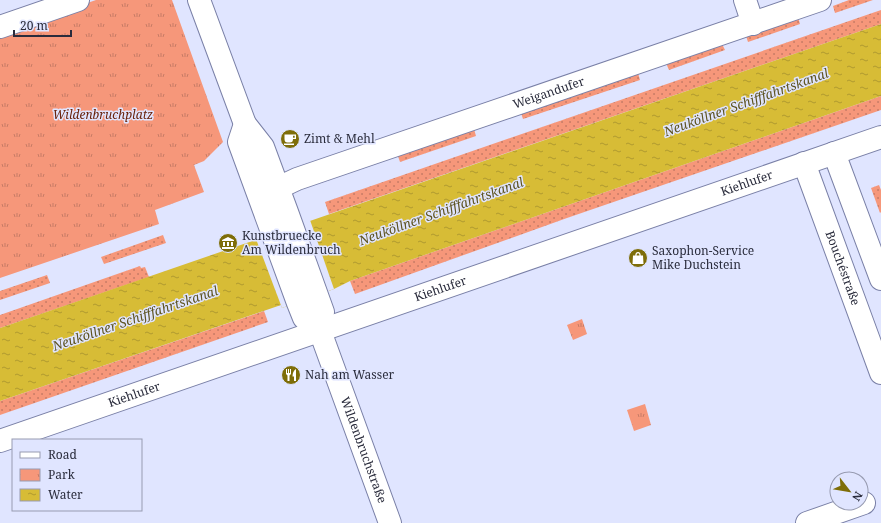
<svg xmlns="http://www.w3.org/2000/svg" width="881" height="523" font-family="'Noto Serif',serif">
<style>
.grass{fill:url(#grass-dots)}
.park{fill:url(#park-tufts)}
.water{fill:url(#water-ripples)}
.pier{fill:#e0e5ff}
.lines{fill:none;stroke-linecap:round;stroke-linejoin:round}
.minor-casing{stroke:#7a80a7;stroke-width:24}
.tertiary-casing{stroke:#7a80a7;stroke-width:24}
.minor{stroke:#fff;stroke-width:22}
.tertiary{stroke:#fff;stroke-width:22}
.labels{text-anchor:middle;stroke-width:3;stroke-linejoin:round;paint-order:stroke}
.street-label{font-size:12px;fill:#2a2c3c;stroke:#e0e5ff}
.park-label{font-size:12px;font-style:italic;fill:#69220b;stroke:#e0e5ff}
.poi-label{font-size:12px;fill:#2a2c3c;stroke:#e0e5ff;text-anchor:start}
.water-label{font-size:13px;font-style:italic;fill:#5e5421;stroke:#e0e5ff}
</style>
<defs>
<pattern id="grass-dots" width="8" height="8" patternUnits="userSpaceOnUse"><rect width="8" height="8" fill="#f6977a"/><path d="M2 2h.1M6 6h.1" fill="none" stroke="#c77b65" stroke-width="1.8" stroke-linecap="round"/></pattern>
<pattern id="park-tufts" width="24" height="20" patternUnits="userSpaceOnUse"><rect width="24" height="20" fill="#f6977a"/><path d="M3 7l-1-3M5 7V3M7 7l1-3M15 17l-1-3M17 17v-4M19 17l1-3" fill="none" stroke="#c77b65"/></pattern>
<pattern id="water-ripples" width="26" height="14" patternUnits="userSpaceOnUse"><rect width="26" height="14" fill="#d7bc36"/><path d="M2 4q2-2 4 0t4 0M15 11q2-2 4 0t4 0" fill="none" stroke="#af992f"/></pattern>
</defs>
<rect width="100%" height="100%" fill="#e0e5ff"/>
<g class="grass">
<polygon points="849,0 873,0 835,13 833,6"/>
<polygon points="881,10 881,24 329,214 325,202"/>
<polygon points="798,17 800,24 748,42 746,36"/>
<polygon points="722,44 725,50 669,70 666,63"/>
<polygon points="638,73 640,80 523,119 521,113"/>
<polygon points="881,96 881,110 567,218 355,294 350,281"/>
<polygon points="474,129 476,136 400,162 398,156"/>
<polygon points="879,185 881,190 881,212 880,213 871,188"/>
<polygon points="163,235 166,243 104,264 101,257"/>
<polygon points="140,266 141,268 145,267 149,277 0,328 0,315"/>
<polygon points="47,275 50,283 0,300 0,291"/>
<polygon points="264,311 268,322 0,415 0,401"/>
</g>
<g class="park">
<polygon points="96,0 172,0 223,142 204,161 194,165 204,192 155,210 159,224 0,278 0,33"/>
<polygon points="582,319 587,334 573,340 567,325"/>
<polygon points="645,404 651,425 634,431 627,410"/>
</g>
<polygon class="water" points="881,24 881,96 350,281 334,289 282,308 281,305 0,401 0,328"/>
<polygon class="pier" points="310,220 334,289 282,308 256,239"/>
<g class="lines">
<g class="minor-casing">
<g id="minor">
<polyline points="745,0 753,24"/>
<polyline points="0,27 78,0"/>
<polyline points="834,153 881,279"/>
<path id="s1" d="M804,163l77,210"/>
<path id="s2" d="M278,188l19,-9 523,-179"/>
<path id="s3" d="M0,441l881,-304"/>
<polyline points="807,523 864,503"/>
</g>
</g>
<g class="tertiary-casing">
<g id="tertiary">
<path id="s4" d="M199,0l46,124 18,23 24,65 36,100 -3,19 70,192"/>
<polyline points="245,124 239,142 298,303 304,318 320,331"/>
</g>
</g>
<use href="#minor" class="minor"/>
<use href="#tertiary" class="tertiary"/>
</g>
<defs>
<g id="cafe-disc" transform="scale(1)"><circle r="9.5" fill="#7e6d08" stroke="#e0e5ff"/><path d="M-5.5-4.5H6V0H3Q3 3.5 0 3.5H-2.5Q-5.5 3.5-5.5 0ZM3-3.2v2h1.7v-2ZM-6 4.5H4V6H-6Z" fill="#fff"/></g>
<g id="museum-disc" transform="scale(1)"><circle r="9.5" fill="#7e6d08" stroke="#e0e5ff"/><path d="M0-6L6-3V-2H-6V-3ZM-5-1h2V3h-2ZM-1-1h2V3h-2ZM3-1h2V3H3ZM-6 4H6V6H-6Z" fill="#fff"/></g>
<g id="shop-disc" transform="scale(1)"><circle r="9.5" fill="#7e6d08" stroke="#e0e5ff"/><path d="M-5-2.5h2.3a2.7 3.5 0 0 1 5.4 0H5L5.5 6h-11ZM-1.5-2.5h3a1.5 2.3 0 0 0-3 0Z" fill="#fff"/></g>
<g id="restaurant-disc" transform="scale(1)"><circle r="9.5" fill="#7e6d08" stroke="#e0e5ff"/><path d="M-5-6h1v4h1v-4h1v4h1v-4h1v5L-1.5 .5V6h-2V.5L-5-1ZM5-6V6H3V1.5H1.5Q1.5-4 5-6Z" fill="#fff"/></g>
</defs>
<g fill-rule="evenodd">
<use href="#cafe-disc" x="290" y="139"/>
<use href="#museum-disc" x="228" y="243"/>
<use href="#shop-disc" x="638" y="258"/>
<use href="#restaurant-disc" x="291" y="375"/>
</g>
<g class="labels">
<g class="street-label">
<text dy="4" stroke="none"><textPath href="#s2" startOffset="287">Weigandufer</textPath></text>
<text dy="4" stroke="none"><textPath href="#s3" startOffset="790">Kiehlufer</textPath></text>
<text dy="4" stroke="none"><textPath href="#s1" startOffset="112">Bouchéstraße</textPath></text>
<text dy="4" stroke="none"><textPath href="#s3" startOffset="466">Kiehlufer</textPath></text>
<text dy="4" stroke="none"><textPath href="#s3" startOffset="142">Kiehlufer</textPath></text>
<text dy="4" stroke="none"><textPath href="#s4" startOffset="483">Wildenbruchstraße</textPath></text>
</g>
<g class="park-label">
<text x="103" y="119">Wildenbruchplatz</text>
</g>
<g class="poi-label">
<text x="304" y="143">Zimt &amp; Mehl</text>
<text x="242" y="240">Kunstbruecke<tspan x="242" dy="14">Am Wildenbruch</tspan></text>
<text x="652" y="255">Saxophon-Service<tspan x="652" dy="14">Mike Duchstein</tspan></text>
<text x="305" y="379">Nah am Wasser</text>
</g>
<g class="water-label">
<text transform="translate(746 102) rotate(-20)" y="5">Neuköllner Schifffahrtskanal</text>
<text transform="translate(441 211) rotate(-20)" y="5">Neuköllner Schifffahrtskanal</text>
<text transform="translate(135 318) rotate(-19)" y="5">Neuköllner Schifffahrtskanal</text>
</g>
</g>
<rect x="12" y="439" width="130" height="72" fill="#e0e5ff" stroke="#979bb1"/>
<rect x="20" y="452" width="20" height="6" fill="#ffffff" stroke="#979bb1"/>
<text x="48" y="459" font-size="12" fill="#2a2c3c">Road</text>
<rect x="20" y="469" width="20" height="12" fill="url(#park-tufts)" stroke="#979bb1"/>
<text x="48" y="479" font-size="12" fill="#2a2c3c">Park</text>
<rect x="20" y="489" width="20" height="12" fill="url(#water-ripples)" stroke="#979bb1"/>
<text x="48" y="499" font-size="12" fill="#2a2c3c">Water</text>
<g transform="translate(849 491) rotate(121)"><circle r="19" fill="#e0e5ff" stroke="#979bb1"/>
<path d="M0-3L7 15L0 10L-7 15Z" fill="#7e6d08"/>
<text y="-6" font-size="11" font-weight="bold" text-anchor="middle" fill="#2a2c3c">N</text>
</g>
<path d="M14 30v6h57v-6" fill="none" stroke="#2a2c3c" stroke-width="2"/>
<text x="20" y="30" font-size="12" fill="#2a2c3c" stroke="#e0e5ff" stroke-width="3" paint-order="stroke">20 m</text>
</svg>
